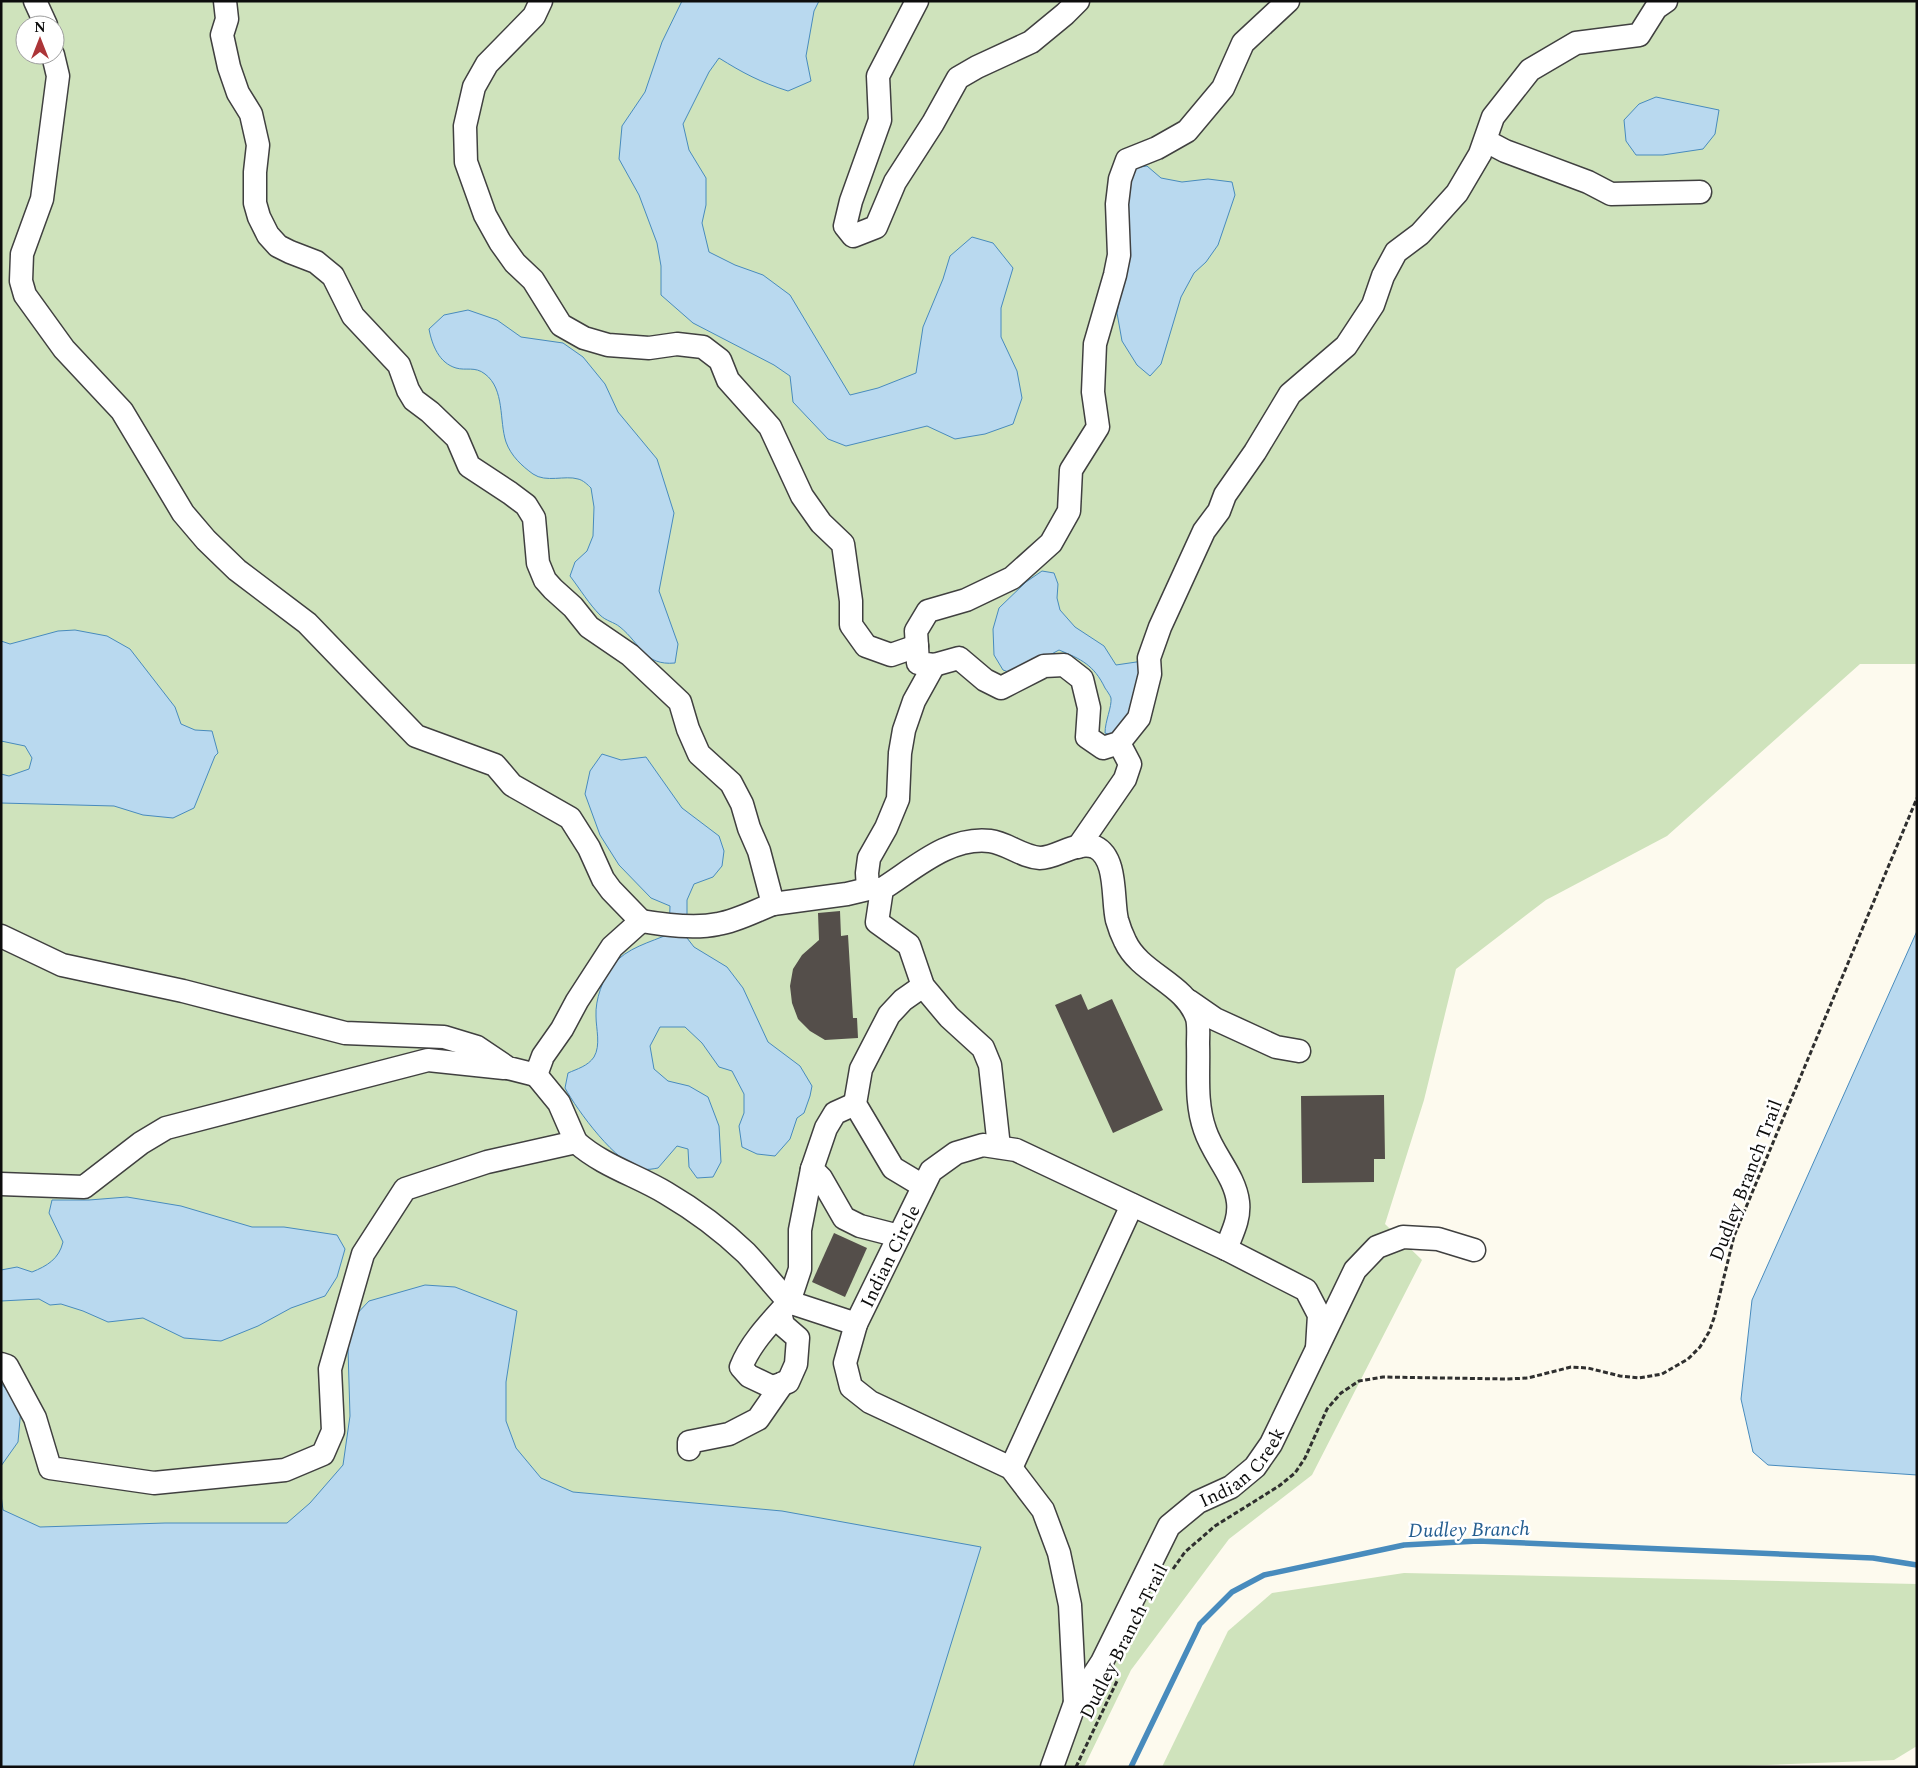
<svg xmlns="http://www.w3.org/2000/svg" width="1918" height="1768" font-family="Spectral,serif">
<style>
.green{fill:#cfe3bc;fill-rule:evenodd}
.water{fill:#b9d9ef;stroke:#488bbd}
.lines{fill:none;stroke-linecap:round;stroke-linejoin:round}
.stream{stroke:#488bbd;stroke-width:5.5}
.building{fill:#544e4a}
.minor-casing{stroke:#404040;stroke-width:25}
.path{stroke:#2f2f2f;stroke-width:3;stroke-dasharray:5 2.5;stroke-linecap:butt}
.minor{stroke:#fff;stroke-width:22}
.labels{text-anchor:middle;stroke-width:5;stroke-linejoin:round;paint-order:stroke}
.street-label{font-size:19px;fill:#0d0d0d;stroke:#fff}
.water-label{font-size:20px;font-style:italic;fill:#255e90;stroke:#fff}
</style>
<rect width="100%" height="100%" fill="#fdfaee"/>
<g class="green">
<path d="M1,1h1916v663h-57l-193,172 -121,64 -90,69 -32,131 -39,124 37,36 -110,215 -83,64 -98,131 -47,97h-1083zM25,25h30v30h-30z"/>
<polygon points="1404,1573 1917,1584 1917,1746 1894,1760 1715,1767 1162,1767 1228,1631 1272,1593"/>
</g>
<g class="water">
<path d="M682,1h137l-5,10 -8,45 5,25 -23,10c-28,-9 -45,-18 -69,-33l-10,14 -26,52 6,26 17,28v27l-4,18 7,29 26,13 28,10 27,20 60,100 28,-7 38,-15 7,-46 20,-48 7,-23 22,-19 21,6 20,25 -12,40v29l16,34 5,27 -9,26 -28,10 -30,5 -28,-13 -81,20 -18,-7 -35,-37 -3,-26 -16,-11 -81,-42 -32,-28v-29l-4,-23 -18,-48 -20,-36 3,-33 23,-34 17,-50z"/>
<polygon points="1656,97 1719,110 1715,134 1703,149 1663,155 1636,155 1626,141 1624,120 1639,104"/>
<polygon points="1147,166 1161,178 1182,182 1208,179 1232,182 1235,195 1218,245 1206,262 1194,273 1181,297 1161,364 1150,376 1137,365 1122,341 1117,313 1126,266 1124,204 1134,168"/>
<path d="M468,310l29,10 24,17 42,6 20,14 22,27 13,28 39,47 17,54 -15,78 19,53 -3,19c-31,3 -34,-19 -55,-36 -6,-5 -14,-6 -20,-12 -11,-11 -20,-26 -30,-39l5,-14 12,-11 6,-15 1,-29 -3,-19c-3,-3 -8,-8 -13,-9 -13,-4 -32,4 -45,-5 -11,-8 -22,-18 -27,-32 -7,-21 -1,-53 -21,-68 -10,-8 -19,-3 -29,-6 -17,-5 -24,-23 -27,-39l15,-14z"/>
<path d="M1042,571l12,2 4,11 -1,14 3,12 15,17 29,19 12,19 27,-4 7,39 -37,36 -8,-3c0,-12 7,-26 6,-35 -1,-3 -4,-7 -6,-10 -11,-23 -24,-29 -46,-38l-45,24 -11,-4 -9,-15 -1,-26 6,-21 27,-26z"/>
<polygon points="75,630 107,636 130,649 175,707 181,724 195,730 212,731 218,753 215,756 194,808 173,818 143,815 114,806 1,803 1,774 9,776 29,769 32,758 25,746 1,741 1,641 10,644 58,631"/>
<path d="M602,754l19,6 25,-3 36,51 37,28 5,15 -2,15 -9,11 -19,7 -7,16v38l7,9 33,20 16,21 25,54 32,24 12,20 -2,10 -6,17 -7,5 -7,21 -15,17 -18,-2 -15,-7 -3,-21 5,-13v-19l-12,-23 -13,-4 -17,-24 -17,-16h-25l-10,19 4,23 14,12 21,5 19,11 11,29 2,36 -8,15 -16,1 -8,-11 -1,-18 -11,-3 -19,22c-5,1 -11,2 -16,1 -25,-4 -65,-59 -77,-81l3,-15c9,-4 20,-7 26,-16 7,-12 2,-28 2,-41 -1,-16 7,-38 17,-51 13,-17 38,-23 56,-31l1,-28 -19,-8 -32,-33 -19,-30 -15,-41 5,-23z"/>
<polygon points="1917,931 1917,1475 1768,1465 1753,1452 1741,1399 1752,1300"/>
<path d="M127,1197l54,9 71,21h32l53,8 8,14 -8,28 -12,19 -34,12 -33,18 -37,15 -37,-3 -41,-20 -35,4 -25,-11 -22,-7 -11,1 -11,-6 -38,2v-31l16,-3 15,5c15,-6 27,-13 31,-30l-14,-29 3,-13h37z"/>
<polygon points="425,1285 455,1287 517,1311 506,1382 506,1421 516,1448 541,1478 573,1492 782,1511 981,1547 913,1767 1,1767 1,1495 3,1510 40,1527 165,1523 287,1523 310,1503 343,1465 350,1416 348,1349 352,1319 369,1301"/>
<polygon points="1,1383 21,1408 18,1442 1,1466"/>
</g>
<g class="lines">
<polyline class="stream" points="1131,1767 1200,1624 1232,1592 1264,1575 1404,1545 1478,1541 1873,1558 1917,1565"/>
</g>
<g class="building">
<polygon points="840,911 841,936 848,935 853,1018 857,1018 858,1038 825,1040 810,1031 798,1019 792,1003 790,986 793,969 802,955 819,940 818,913"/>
<polygon points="1081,994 1088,1010 1112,999 1163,1110 1113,1133 1055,1005"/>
<polygon points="1384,1095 1385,1159 1374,1159 1374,1182 1302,1183 1301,1096"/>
<polygon points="834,1233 867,1248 845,1297 812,1282"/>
</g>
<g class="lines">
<g class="minor-casing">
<g id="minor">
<polyline points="35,1 46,25"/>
<polyline points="225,1 227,19 222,35 229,67 238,93 251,114 258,145 255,172 255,203 259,217 268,235 278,246 290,252 316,262 333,276 353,316 399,365 408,390 414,400 430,412 457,438 469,466 510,493 526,505 534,518 538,563 545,580 553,589 573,607 589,627 630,655 680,702 688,729 699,754 731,783 742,804 749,828 759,851 773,904 847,894 868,889"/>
<polyline points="541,1 534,16 487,64 474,87 465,126 466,162 485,215 500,242 515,263 533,280 561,325 584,338 608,345 649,348 677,344 703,347 720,360 728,380 770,427 802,496 821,523 843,544 851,601 851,625 866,646 891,655 917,646"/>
<polyline points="917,1 878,76 880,120 851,201 845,226 853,236 876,227 895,182 933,123 958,78 977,67 1031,42 1065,14 1078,1"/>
<polyline points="1288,1 1243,43 1223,88 1187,131 1157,148 1127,160 1120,179 1117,204 1119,255 1115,275 1095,344 1093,392 1098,427 1071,470 1069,511 1051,543 1012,578 966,600 928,611 916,631 918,663 934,665 959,658 985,680 1001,688 1044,666 1064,665 1082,679 1089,708 1087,737 1103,748 1119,743 1139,718 1150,674 1149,658 1160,627 1204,531 1219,511 1225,495 1255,452 1290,394 1346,346 1373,305 1383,276 1396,252 1420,234 1457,193 1480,154 1493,117 1530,70 1576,43 1639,35 1656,8 1666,1"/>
<polyline points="1486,141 1505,151 1588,182 1611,194 1700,192"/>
<polyline points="1078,847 1125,779 1130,764 1119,743"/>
<polyline points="882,889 868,889 867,873 869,858 886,828 898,799 900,753 904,730 914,701 934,665"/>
<path d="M641,921c24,4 53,8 77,3 19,-3 37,-13 55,-20"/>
<polyline points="1,936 62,965 183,991 345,1033 444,1037 477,1047 508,1068 536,1075 543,1056 562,1029 577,1001 612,947 641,921 611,890 603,879 589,848 570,818 512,785 495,765 416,736 307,623 237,570 206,540 183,513 122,411 64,349 25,295 21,281 22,254 42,199 58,76 53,55"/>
<polyline points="923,986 903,1000 889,1015 861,1069 855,1104 893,1168 923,1186"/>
<polyline points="1189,1001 1215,1019 1276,1047 1299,1051"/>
<polyline points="855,1104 835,1113 826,1128 812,1169 821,1178 844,1218 860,1226 899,1236"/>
<path d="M576,1142c27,24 60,33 90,51 29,17 56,37 80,60 15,16 28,33 43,49 -18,20 -38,40 -48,65l8,9 23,11 16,-5 8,-18 2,-26 -15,-13 -3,-13"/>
<path d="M999,1147l-9,-82 -7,-17 -34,-31 -26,-31 -14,-41 -32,-23 5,-33c32,-20 67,-53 108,-48 17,2 32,16 50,17 17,0 37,-18 55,-11 23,11 17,53 22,73 2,7 5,15 8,21 15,33 60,42 72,77 2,7 1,18 1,26 1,29 -3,58 7,86 8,25 30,46 33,72 2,17 -6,31 -12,47"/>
<polyline points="812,1169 800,1230 800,1269 789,1302 856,1324"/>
<polyline points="1,1184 84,1187 141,1143 166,1128 428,1060 504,1068"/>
<polyline points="1,1364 7,1366 35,1418 50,1468 154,1483 285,1470 323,1454 333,1431 330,1369 363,1254 405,1189 487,1162 576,1142 559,1103 536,1075"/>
<polyline points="689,1449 689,1442 729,1434 758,1419 783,1383"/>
<polyline points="1011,1468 1132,1205"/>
<path id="s1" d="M1075,1703l-5,-98 -11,-52 -16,-43 -32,-42 -141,-66 -19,-15 -6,-24 11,-39 75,-153 25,-18 27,-8 33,5 210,99 80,41 13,25 -2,33"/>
<path id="s2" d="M1052,1767l23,-64 27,-41 67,-136 29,-24 33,-15 24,-20 16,-23 84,-174 22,-23 26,-10 35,2 36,11"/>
</g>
</g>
<g class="path">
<polyline points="1173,1569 1185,1552 1215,1526 1279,1486 1295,1473 1305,1458 1327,1409 1341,1393 1359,1381 1383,1377 1507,1379 1528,1378 1571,1367 1588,1368 1620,1376 1639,1378 1662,1374 1688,1359 1700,1347 1709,1332 1714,1318 1734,1236 1917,798"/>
<polyline points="1076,1767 1118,1679"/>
</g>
<use href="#minor" class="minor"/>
</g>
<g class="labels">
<g class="street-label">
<text transform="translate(1745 1180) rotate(-69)" y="7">Dudley Branch Trail</text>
<text dy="7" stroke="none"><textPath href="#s1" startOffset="571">Indian Circle</textPath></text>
<text dy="7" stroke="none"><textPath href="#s2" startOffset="364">Indian Creek</textPath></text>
<text transform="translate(1123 1641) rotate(-63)" y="7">Dudley Branch Trail</text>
</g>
<g class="water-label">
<text transform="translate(1469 1529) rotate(-1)" y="7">Dudley Branch</text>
</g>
</g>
<rect width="1918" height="1768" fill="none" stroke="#0d0d0d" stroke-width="5"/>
<g transform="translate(40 40)"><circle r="24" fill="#ffffff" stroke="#9e9e9e"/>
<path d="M0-4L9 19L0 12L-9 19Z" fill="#ac3538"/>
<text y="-8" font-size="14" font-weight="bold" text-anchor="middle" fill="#0d0d0d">N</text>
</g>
</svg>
